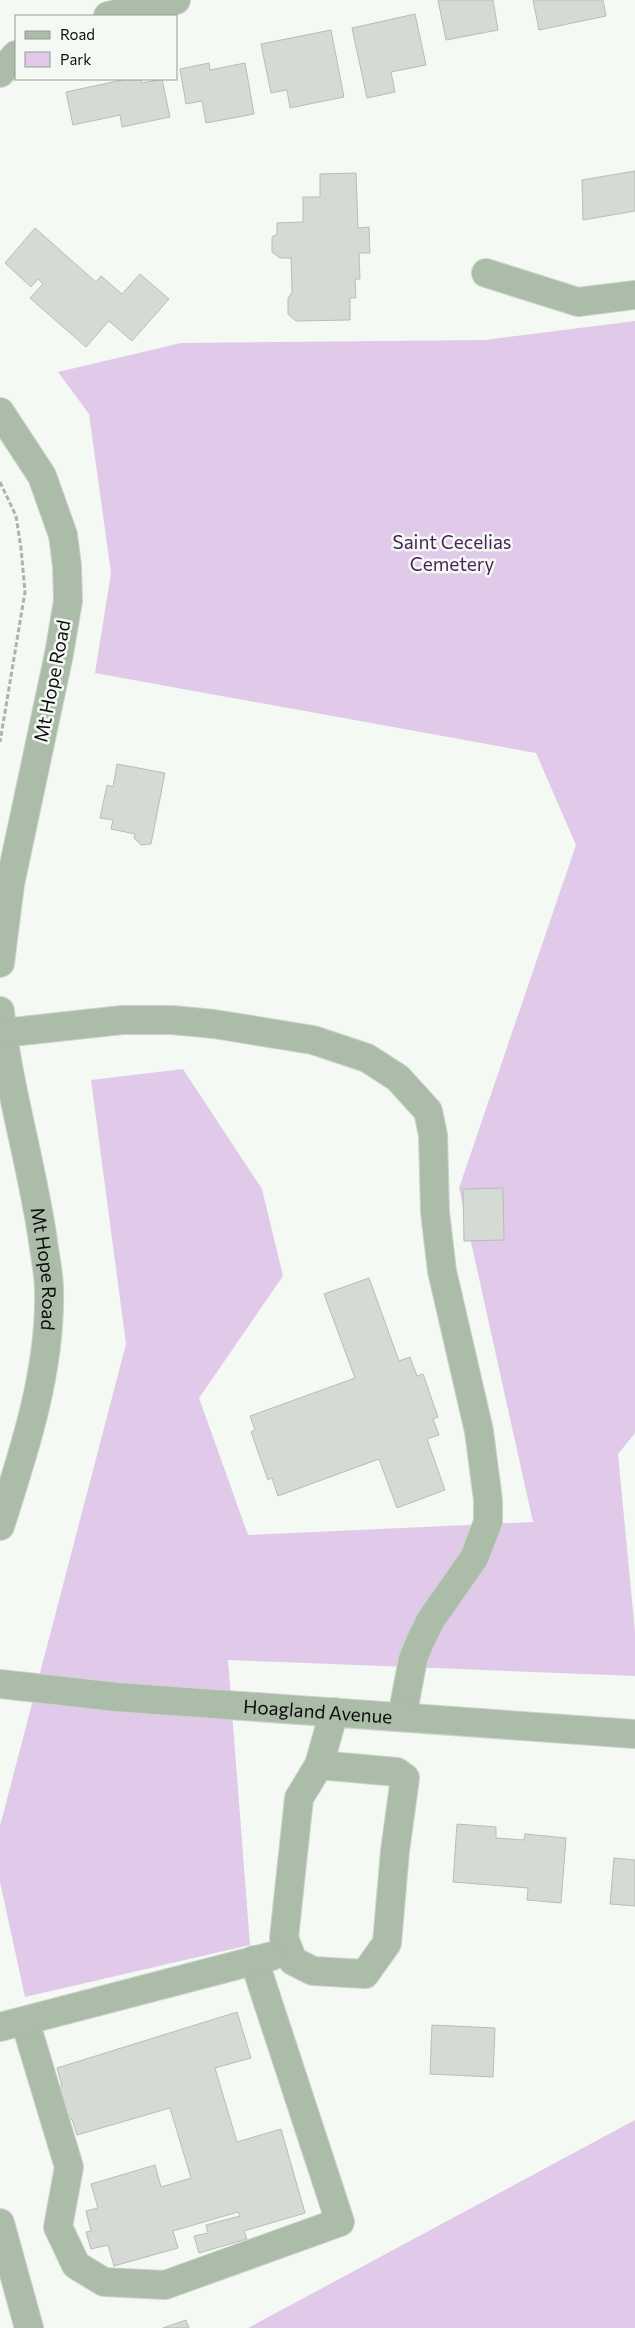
<svg xmlns="http://www.w3.org/2000/svg" width="635" height="2328" font-family="Commissioner,sans-serif">
<style>
.green{fill:#e1c9e9}
.building{fill:#d5dad5;stroke:#b8bdb8}
.lines{fill:none;stroke-linecap:round;stroke-linejoin:round}
.minor-casing{stroke:#cfd3cf;stroke-width:30}
.path{stroke:#aeb2ae;stroke-width:3;stroke-dasharray:5 2.5;stroke-linecap:butt}
.minor{stroke:#abbca8;stroke-width:28}
.labels{text-anchor:middle;stroke-width:5;stroke-linejoin:round;paint-order:stroke}
.park-label{font-size:19px;fill:#491f55;stroke:#f4f9f4}
.street-label{font-size:19px;fill:#0c0d0c;stroke:#f4f9f4}
</style>
<rect width="100%" height="100%" fill="#f4f9f4"/>
<g class="green">
<polygon points="635,321 635,1433 618,1454 635,1632 635,1676 228,1660 250,1945 25,1997 0,1882 0,1826 126,1344 91,1080 183,1069 262,1189 283,1276 199,1398 248,1535 533,1522 459,1188 576,845 536,753 95,673 111,573 89,414 58,372 181,343 485,340"/>
<polygon points="635,2120 635,2328 248,2328"/>
</g>
<g class="building">
<polygon points="438,0 493,0 498,30 446,40"/>
<polygon points="533,0 603,0 606,16 539,30"/>
<polygon points="415,14 426,65 391,72 395,92 367,98 352,28"/>
<polygon points="331,30 344,97 290,108 287,90 271,93 261,44"/>
<polygon points="209,63 210,70 245,63 254,114 206,123 202,101 186,104 180,69"/>
<polygon points="127,79 141,79 142,83 162,79 170,117 122,127 120,115 73,125 66,92"/>
<polygon points="635,171 635,211 583,220 582,180"/>
<polygon points="356,173 358,228 369,227 370,253 359,253 360,279 355,279 356,298 350,298 350,320 296,321 288,314 288,299 292,292 291,258 280,258 272,252 272,237 277,234 277,223 303,222 303,197 320,197 320,174"/>
<polygon points="35,228 96,282 101,276 122,294 140,274 169,299 132,341 109,321 86,347 30,298 43,284 38,279 31,287 5,263"/>
<polygon points="117,764 165,773 151,844 141,845 134,838 135,834 111,829 113,820 100,818 107,785 113,787"/>
<polygon points="503,1188 504,1240 464,1241 463,1189"/>
<polygon points="369,1278 399,1361 410,1357 417,1376 423,1374 438,1417 433,1419 439,1435 427,1439 445,1490 397,1508 379,1459 278,1496 272,1478 268,1480 251,1432 255,1430 250,1416 355,1378 324,1294"/>
<polygon points="457,1824 496,1827 496,1838 524,1840 525,1834 566,1838 561,1903 527,1900 528,1888 453,1882"/>
<polygon points="614,1858 635,1860 635,1906 610,1904"/>
<polygon points="237,2012 251,2058 215,2068 237,2142 281,2129 305,2213 244,2231 247,2239 199,2253 194,2236 208,2233 206,2225 240,2216 238,2212 173,2231 178,2248 114,2266 108,2245 91,2249 86,2232 91,2231 86,2211 98,2208 91,2184 155,2165 161,2187 191,2178 170,2108 77,2135 72,2119 64,2122 54,2088 62,2086 57,2068"/>
<polygon points="432,2025 495,2028 493,2077 430,2074"/>
<polygon points="186,2320 189,2328 163,2328"/>
</g>
<g class="lines">
<g class="minor-casing">
<g id="minor">
<polyline points="108,16 176,0"/>
<polyline points="0,73 16,55"/>
<polyline points="486,273 578,302 635,295"/>
<polyline points="0,412 42,476 63,535 67,566 68,601 59,654 10,884 0,963"/>
<path id="s1" d="M0,1011c8,77 32,153 43,230 2,16 6,33 6,49 2,80 -25,162 -49,236"/>
<polyline points="3,1033 122,1020 172,1020 214,1024 313,1040 367,1058 398,1078 428,1111 433,1135 435,1212 442,1271 479,1431 488,1500 488,1522 474,1558 430,1621 420,1642 413,1659 402,1717"/>
<path id="s2" d="M0,1684l116,13 519,37"/>
<polyline points="319,1765 397,1772 405,1778 395,1851 387,1943 365,1974 313,1971 293,1961 284,1938 299,1798 319,1765 334,1712"/>
<polyline points="25,2021 69,2167 58,2227 76,2265 104,2282 165,2285 340,2222 254,1960"/>
<polyline points="0,2027 272,1956"/>
<polyline points="0,2223 29,2328"/>
</g>
</g>
<polyline class="path" points="0,482 16,516 21,548 25,592 0,742"/>
<use href="#minor" class="minor"/>
</g>
<g class="labels">
<g class="park-label">
<text x="452" y="549">Saint Cecelias<tspan x="452" dy="22">Cemetery</tspan></text>
</g>
<g class="street-label">
<text transform="translate(52 681) rotate(-79)" y="7">Mt Hope Road</text>
<text dy="7" stroke="none"><textPath href="#s1" startOffset="262">Mt Hope Road</textPath></text>
<text dy="7" stroke="none"><textPath href="#s2" startOffset="319">Hoagland Avenue</textPath></text>
</g>
</g>
<rect x="15" y="15" width="162" height="65" fill="#f4f9f4" stroke="#979b97"/>
<rect x="25" y="31" width="25" height="8" fill="#abbca8" stroke="#979b97"/>
<text x="60" y="40" font-size="15" fill="#0c0d0c">Road</text>
<rect x="25" y="52" width="25" height="15" fill="#e1c9e9" stroke="#979b97"/>
<text x="60" y="65" font-size="15" fill="#0c0d0c">Park</text>
</svg>
